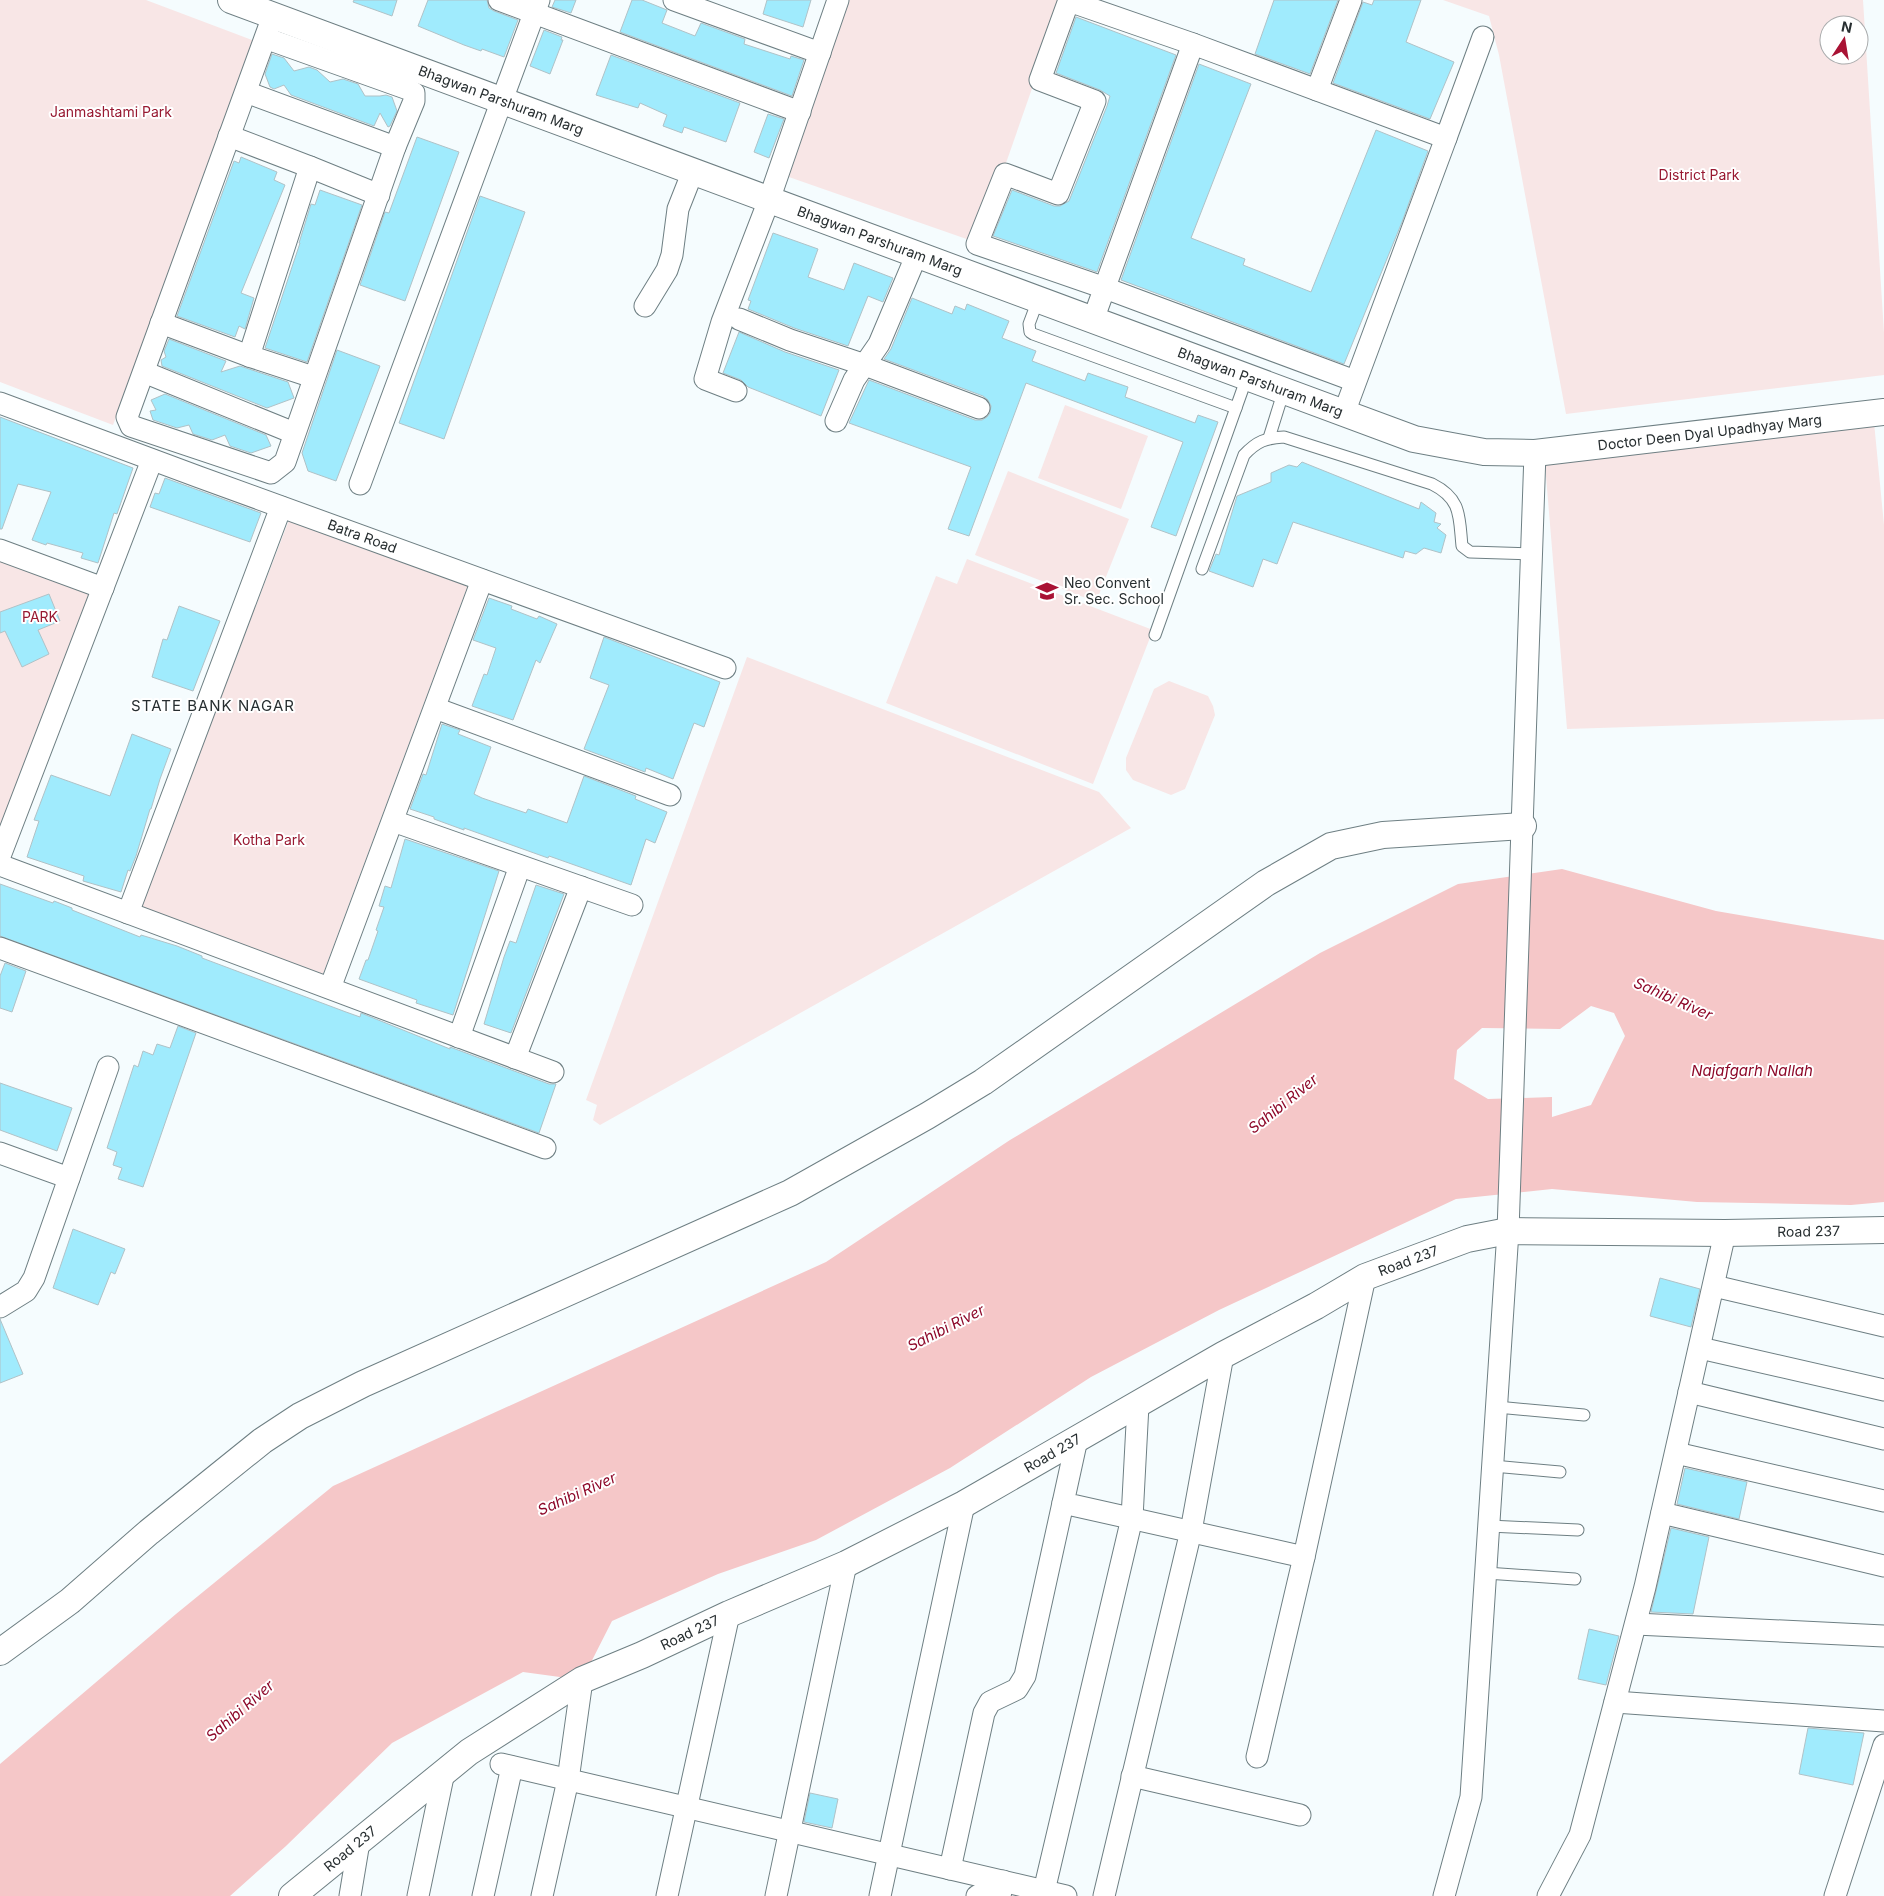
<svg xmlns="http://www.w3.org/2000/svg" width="1884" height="1896" font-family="Inter,sans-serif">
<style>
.green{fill:#f8e6e6;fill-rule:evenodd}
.water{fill:#f5c7c8;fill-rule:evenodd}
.building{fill:#a0ebfd;stroke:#b0c2c7}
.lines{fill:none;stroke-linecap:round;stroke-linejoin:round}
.service-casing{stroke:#6e7f83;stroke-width:13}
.minor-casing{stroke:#6e7f83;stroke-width:23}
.tertiary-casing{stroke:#6e7f83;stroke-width:28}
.service{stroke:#fff;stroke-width:11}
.minor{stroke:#fff;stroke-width:21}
.tertiary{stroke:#fff;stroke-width:26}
.labels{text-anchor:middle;stroke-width:4;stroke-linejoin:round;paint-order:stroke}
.street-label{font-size:14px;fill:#272e30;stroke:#fff}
.park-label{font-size:14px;fill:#981931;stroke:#fff}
.poi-label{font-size:14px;fill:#272e30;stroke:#fff;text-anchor:start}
.neighbourhood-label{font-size:15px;letter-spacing:1px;fill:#272e30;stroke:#fff}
.water-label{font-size:15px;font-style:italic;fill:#8d0829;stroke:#fff}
</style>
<rect width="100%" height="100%" fill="#f5fcfe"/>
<g class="green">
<polygon points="0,0 146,0 257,42 113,425 0,382"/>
<polygon points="849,0 1063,0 978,243 786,176"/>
<path d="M1443,0h420l21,333v42l-318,39 -67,-359 -10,-39zM1829,25h30v30h-30z"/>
<polygon points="1065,405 1148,436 1121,509 1038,478"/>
<polygon points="1873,412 1884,525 1884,719 1567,729 1545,464"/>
<polygon points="1008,471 1129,519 1096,602 975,555"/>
<polygon points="289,520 468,585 323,974 140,906"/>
<polygon points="0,559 92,593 0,831"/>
<polygon points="967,559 1153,630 1093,784 886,703 936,576 957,584"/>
<polygon points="747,657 1099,792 1131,828 600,1125 593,1120 597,1105 586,1100"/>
<polygon points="1169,681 1208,696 1213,706 1215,715 1185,789 1171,795 1133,780 1126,770 1126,758 1154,689"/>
</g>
<path class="water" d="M1562,869l154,42 168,29v262l-33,3 -154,-3 -145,-13 -96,10 -237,111 -128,67 -141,91 -134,72 -98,34 -106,47 -30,59 -59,-8 -131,71 -106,103 -56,50h-230v-132l176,-150 157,-128 493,-224 184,-122 310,-187 138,-69zM1591,1006l23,7 11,23 -34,69 -39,12v-20l-64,2 -34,-20 3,-29 25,-22 78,1z"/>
<g class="building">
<polygon points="354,0 397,0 392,16 353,2"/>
<polygon points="428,0 487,0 489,8 494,11 518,20 504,57 482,49 481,51 464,45 418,26"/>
<polygon points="555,0 576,0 571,13 552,7"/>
<polygon points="632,0 642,0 667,10 662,23 695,36 701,23 745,39 744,44 790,59 791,56 804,60 792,96 620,32"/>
<polygon points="767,0 811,0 803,27 763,14"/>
<polygon points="1274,0 1338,0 1310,74 1255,54"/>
<polygon points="1374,0 1421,0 1406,42 1454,62 1430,119 1333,83 1363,2 1372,5"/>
<polygon points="1076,17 1176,55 1097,272 993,236 1012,190 1054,206 1060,206 1069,201 1107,106 1110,96 1100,90 1056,73"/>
<polygon points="544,30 562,37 561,40 563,40 550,74 530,66"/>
<polygon points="272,54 284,58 294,71 309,67 317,70 330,82 343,79 358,84 365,96 380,96 386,95 392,97 397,111 390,126 388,127 380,113 374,126 291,95 284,85 274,89 270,87 265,74"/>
<polygon points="611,55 740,103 726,142 684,127 682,133 663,126 667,115 640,103 638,108 596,95"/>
<polygon points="1199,64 1251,84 1191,238 1245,259 1243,265 1311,292 1376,130 1428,151 1402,222 1344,364 1121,280"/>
<polygon points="768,114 784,119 769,158 754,152"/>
<polygon points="417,137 459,152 405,301 360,285 385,212 389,213"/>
<polygon points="241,157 277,172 274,180 285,185 241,293 254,298 245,329 239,326 235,337 177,316 234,161 239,163"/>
<polygon points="320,190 362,205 307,362 265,348 300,243 299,243 311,204 315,205"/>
<polygon points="480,196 525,212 444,439 399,423"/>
<polygon points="773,233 818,249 808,277 844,290 854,263 893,278 883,302 868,296 848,346 794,328 748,309 751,301 748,300"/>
<polygon points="912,298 952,314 955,306 965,310 967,304 1009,321 1002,338 1036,351 1032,361 1085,381 1088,373 1128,387 1125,397 1195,423 1198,415 1218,422 1176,536 1151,527 1183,442 1026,383 969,536 948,529 971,467 849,423 869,380 975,420 982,420 987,417 990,413 991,406 988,400 983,396 884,359 891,349"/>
<polygon points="739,332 785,352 839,370 821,416 748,387 741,380 723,373"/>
<polygon points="169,339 226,361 221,372 240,366 288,382 294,398 267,408 162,366 161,360 166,357 164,351"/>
<polygon points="337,350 380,366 336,481 308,471 302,453"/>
<polygon points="165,394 266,435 271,446 251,453 230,446 225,435 212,440 193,434 189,425 177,428 153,420 150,411 156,410 151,400"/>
<polygon points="0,417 133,468 117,514 114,513 98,563 81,558 83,553 47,543 46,545 32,540 51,492 18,484 2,529 0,529"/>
<polygon points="1302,462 1419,509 1421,502 1436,513 1434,522 1441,524 1437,528 1446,535 1441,553 1424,548 1416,554 1405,551 1403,558 1293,522 1277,564 1263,559 1253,587 1209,571 1216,554 1219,555 1237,496 1271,482 1271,473 1289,465 1297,467"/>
<polygon points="165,478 261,513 250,542 150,507 155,493 159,494"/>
<polygon points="49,594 60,621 38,630 49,654 22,667 5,631 0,633 0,612"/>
<polygon points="489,598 512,606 511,609 537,619 539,616 557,624 540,663 536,660 513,720 472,706 484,674 487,675 496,648 473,640"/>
<polygon points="179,606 220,621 193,691 152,677 163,639 167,640"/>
<polygon points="604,637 720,682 704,727 694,723 673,779 646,768 645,772 584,749 609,685 590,678"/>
<polygon points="442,724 460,730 458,734 491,747 474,794 482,798 526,813 528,809 567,823 584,776 636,796 635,799 667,812 655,843 646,839 631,885 549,856 548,858 464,828 464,830 434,819 434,817 410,809 423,774 426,775"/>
<polygon points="132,734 171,749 160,779 151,809 150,809 136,856 130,871 128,870 121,892 83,881 84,876 27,857 39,821 34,820 51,775 110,796"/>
<polygon points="405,839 499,871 453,1015 416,1003 417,1000 359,979 366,960 368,960 378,931 376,930 384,907 379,906 385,886 391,888"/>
<polygon points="0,884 53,903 54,901 72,908 72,910 140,937 141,935 177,946 202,956 202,958 346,1012 360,1017 361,1013 450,1049 450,1047 549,1084 556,1084 539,1133 0,936"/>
<polygon points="536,885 564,894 511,1033 484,1024 504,957 510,941 516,943"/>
<polygon points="5,963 26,971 12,1012 0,1008 0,976"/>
<polygon points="178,1026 196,1033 143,1187 118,1179 122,1168 113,1165 117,1152 107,1148 134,1065 138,1067 143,1051 153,1055 157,1044 170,1048"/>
<polygon points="0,1083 72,1108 57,1151 0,1130"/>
<polygon points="73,1229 125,1249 115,1274 111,1272 98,1305 53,1288"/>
<polygon points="1660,1278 1700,1289 1691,1327 1650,1316"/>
<polygon points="0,1319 23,1374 0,1383"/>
<polygon points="1685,1468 1747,1482 1739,1519 1677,1504"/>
<polygon points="1671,1528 1709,1537 1693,1614 1651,1612"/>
<polygon points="1589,1629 1619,1636 1606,1685 1578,1679"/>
<polygon points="1808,1728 1864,1733 1853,1785 1799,1774"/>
<polygon points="810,1793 838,1799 832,1828 804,1822"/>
</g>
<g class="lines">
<g class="service-casing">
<g id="service">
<polyline points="1038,300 1029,324 1030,332 1033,334 1236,408"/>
<polyline points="1269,438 1284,390"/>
<path d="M1202,569l42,-114c13,-14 22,-17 40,-18l148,47c30,15 27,33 30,62l8,6 63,2"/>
<polyline points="1155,635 1247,377"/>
<polyline points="1497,1407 1584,1415"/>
<polyline points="1493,1466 1560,1472"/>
<polyline points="1489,1526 1578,1530"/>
<polyline points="1486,1573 1575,1579"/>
</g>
</g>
<g class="minor-casing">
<g id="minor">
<polyline points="499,0 800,112"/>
<polyline points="674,0 820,53"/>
<polyline points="1069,0 1040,80 1095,101 1058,194 1005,174 977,244 1105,288 1355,381"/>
<polyline points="1069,1 1193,44 1446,138 1344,413"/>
<polyline points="265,38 408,89 414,93 414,101 395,147 285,462 271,473 131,426 127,417 273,16"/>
<polyline points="1317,90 1351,0"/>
<polyline points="246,92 395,147"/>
<polyline points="229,136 310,167 249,356"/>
<polyline points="1446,138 1483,37"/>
<polyline points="310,167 379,195"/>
<polyline points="645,306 667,270 672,255 678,209 693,171"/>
<polyline points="739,319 790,340 865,365 979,408"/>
<polyline points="1093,320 1193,44"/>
<polyline points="161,323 249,356 313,377"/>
<polyline points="144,372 294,433"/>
<polyline points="736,391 705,379 722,322 769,200 838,0"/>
<path id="s1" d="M0,403l199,74 526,191"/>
<polyline points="836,421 854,380 879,344 917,254"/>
<polyline points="360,484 539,0"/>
<polyline points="0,550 103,588"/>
<polyline points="435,708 670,795"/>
<polyline points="393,821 632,905"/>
<polyline points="0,856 152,460"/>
<polyline points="0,865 553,1072"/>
<polyline points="128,913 281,507"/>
<polyline points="0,948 545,1148"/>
<polyline points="330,988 482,580"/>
<polyline points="459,1037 520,866"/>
<polyline points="515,1058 581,887"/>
<polyline points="0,1153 69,1178"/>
<polyline points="1714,1286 1884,1326"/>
<polyline points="0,1307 26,1291 34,1278 108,1067"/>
<polyline points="1700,1348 1884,1390"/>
<polyline points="1689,1392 1884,1439"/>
<polyline points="1077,1439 1063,1503 1304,1557"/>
<polyline points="1676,1453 1884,1501"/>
<polyline points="1662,1513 1884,1566"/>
<polyline points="1636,1624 1884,1636"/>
<polyline points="1615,1702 1884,1721"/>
<polyline points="1257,1757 1304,1557 1365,1277"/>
<polyline points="501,1764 1066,1896"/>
<polyline points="1132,1776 1300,1815"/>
<polyline points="950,1869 984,1713 990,1702 1017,1689 1025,1676 1063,1503"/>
<polyline points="1044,1891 1132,1518 1138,1405"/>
<polyline points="350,1896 359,1842"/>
<polyline points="418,1896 444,1772"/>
<polyline points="483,1896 512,1767"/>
<polyline points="542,1896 568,1780 582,1680"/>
<polyline points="667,1896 729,1614"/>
<polyline points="776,1896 846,1564"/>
<polyline points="880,1896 964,1504"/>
<polyline points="977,1896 1003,1881 1000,1896"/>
<polyline points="1104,1896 1191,1531 1223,1355"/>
<polyline points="1444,1896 1471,1797 1508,1231 1535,453"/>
<polyline points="1548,1896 1580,1835 1645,1587 1725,1233"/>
<polyline points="1835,1896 1884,1745"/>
</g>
</g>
<g class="tertiary-casing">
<g id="tertiary">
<path id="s2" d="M231,0l1183,439 70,13 51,1 349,-41"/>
<polyline points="0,1652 70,1601 149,1532 262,1441 300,1416 363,1384 790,1193 927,1116 983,1082 1266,883 1331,846 1383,835 1523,826"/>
<path id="s3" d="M292,1896l177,-144 113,-72 60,-25 87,-41 117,-50 118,-60 259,-149 93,-49 49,-29 102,-38 41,-8 217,2 159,-3"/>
</g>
</g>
<use href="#service" class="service"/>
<use href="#minor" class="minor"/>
<use href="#tertiary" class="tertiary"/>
</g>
<defs>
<g id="school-bare" transform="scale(1.725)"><path d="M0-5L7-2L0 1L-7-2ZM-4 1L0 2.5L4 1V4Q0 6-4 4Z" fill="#a91234" stroke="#fff" stroke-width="2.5" paint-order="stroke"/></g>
</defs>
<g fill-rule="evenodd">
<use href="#school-bare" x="1047" y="591"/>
</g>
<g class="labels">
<g class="street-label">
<text dy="5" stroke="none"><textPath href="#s2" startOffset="288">Bhagwan Parshuram Marg</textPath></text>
<text dy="5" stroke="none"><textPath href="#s2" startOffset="692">Bhagwan Parshuram Marg</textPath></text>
<text dy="5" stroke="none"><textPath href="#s2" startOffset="1098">Bhagwan Parshuram Marg</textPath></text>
<text dy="5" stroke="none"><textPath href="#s2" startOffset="1560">Doctor Deen Dyal Upadhyay Marg</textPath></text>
<text dy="5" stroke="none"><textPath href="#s1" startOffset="386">Batra Road</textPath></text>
<text dy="5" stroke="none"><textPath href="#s3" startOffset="1695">Road 237</textPath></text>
<text dy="5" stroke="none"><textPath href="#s3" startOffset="1290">Road 237</textPath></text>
<text dy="5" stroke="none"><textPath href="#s3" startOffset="885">Road 237</textPath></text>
<text dy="5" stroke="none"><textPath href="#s3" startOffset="480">Road 237</textPath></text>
<text dy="5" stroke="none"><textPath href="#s3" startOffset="75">Road 237</textPath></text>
</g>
<g class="park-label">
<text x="111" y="117">Janmashtami Park</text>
<text x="1699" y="180">District Park</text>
<text x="40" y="622">PARK</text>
<text x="269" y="845">Kotha Park</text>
</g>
<g class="poi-label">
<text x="1064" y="588">Neo Convent<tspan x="1064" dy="16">Sr. Sec. School</tspan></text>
</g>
<g class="neighbourhood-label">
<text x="213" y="711">STATE BANK NAGAR</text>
</g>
<g class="water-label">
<text transform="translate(1673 999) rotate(24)" y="5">Sahibi River</text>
<text x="1752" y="1076">Najafgarh Nallah</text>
<text transform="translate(1283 1104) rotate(-39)" y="5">Sahibi River</text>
<text transform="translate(946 1328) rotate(-27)" y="5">Sahibi River</text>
<text transform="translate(577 1494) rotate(-24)" y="5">Sahibi River</text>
<text transform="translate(240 1711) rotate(-41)" y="5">Sahibi River</text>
</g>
</g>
<g transform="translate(1844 40) rotate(12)"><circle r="24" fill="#ffffff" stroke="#a9abac"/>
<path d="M0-4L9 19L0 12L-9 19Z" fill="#a91234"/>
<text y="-8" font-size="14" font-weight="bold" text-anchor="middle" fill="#272e30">N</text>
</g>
</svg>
